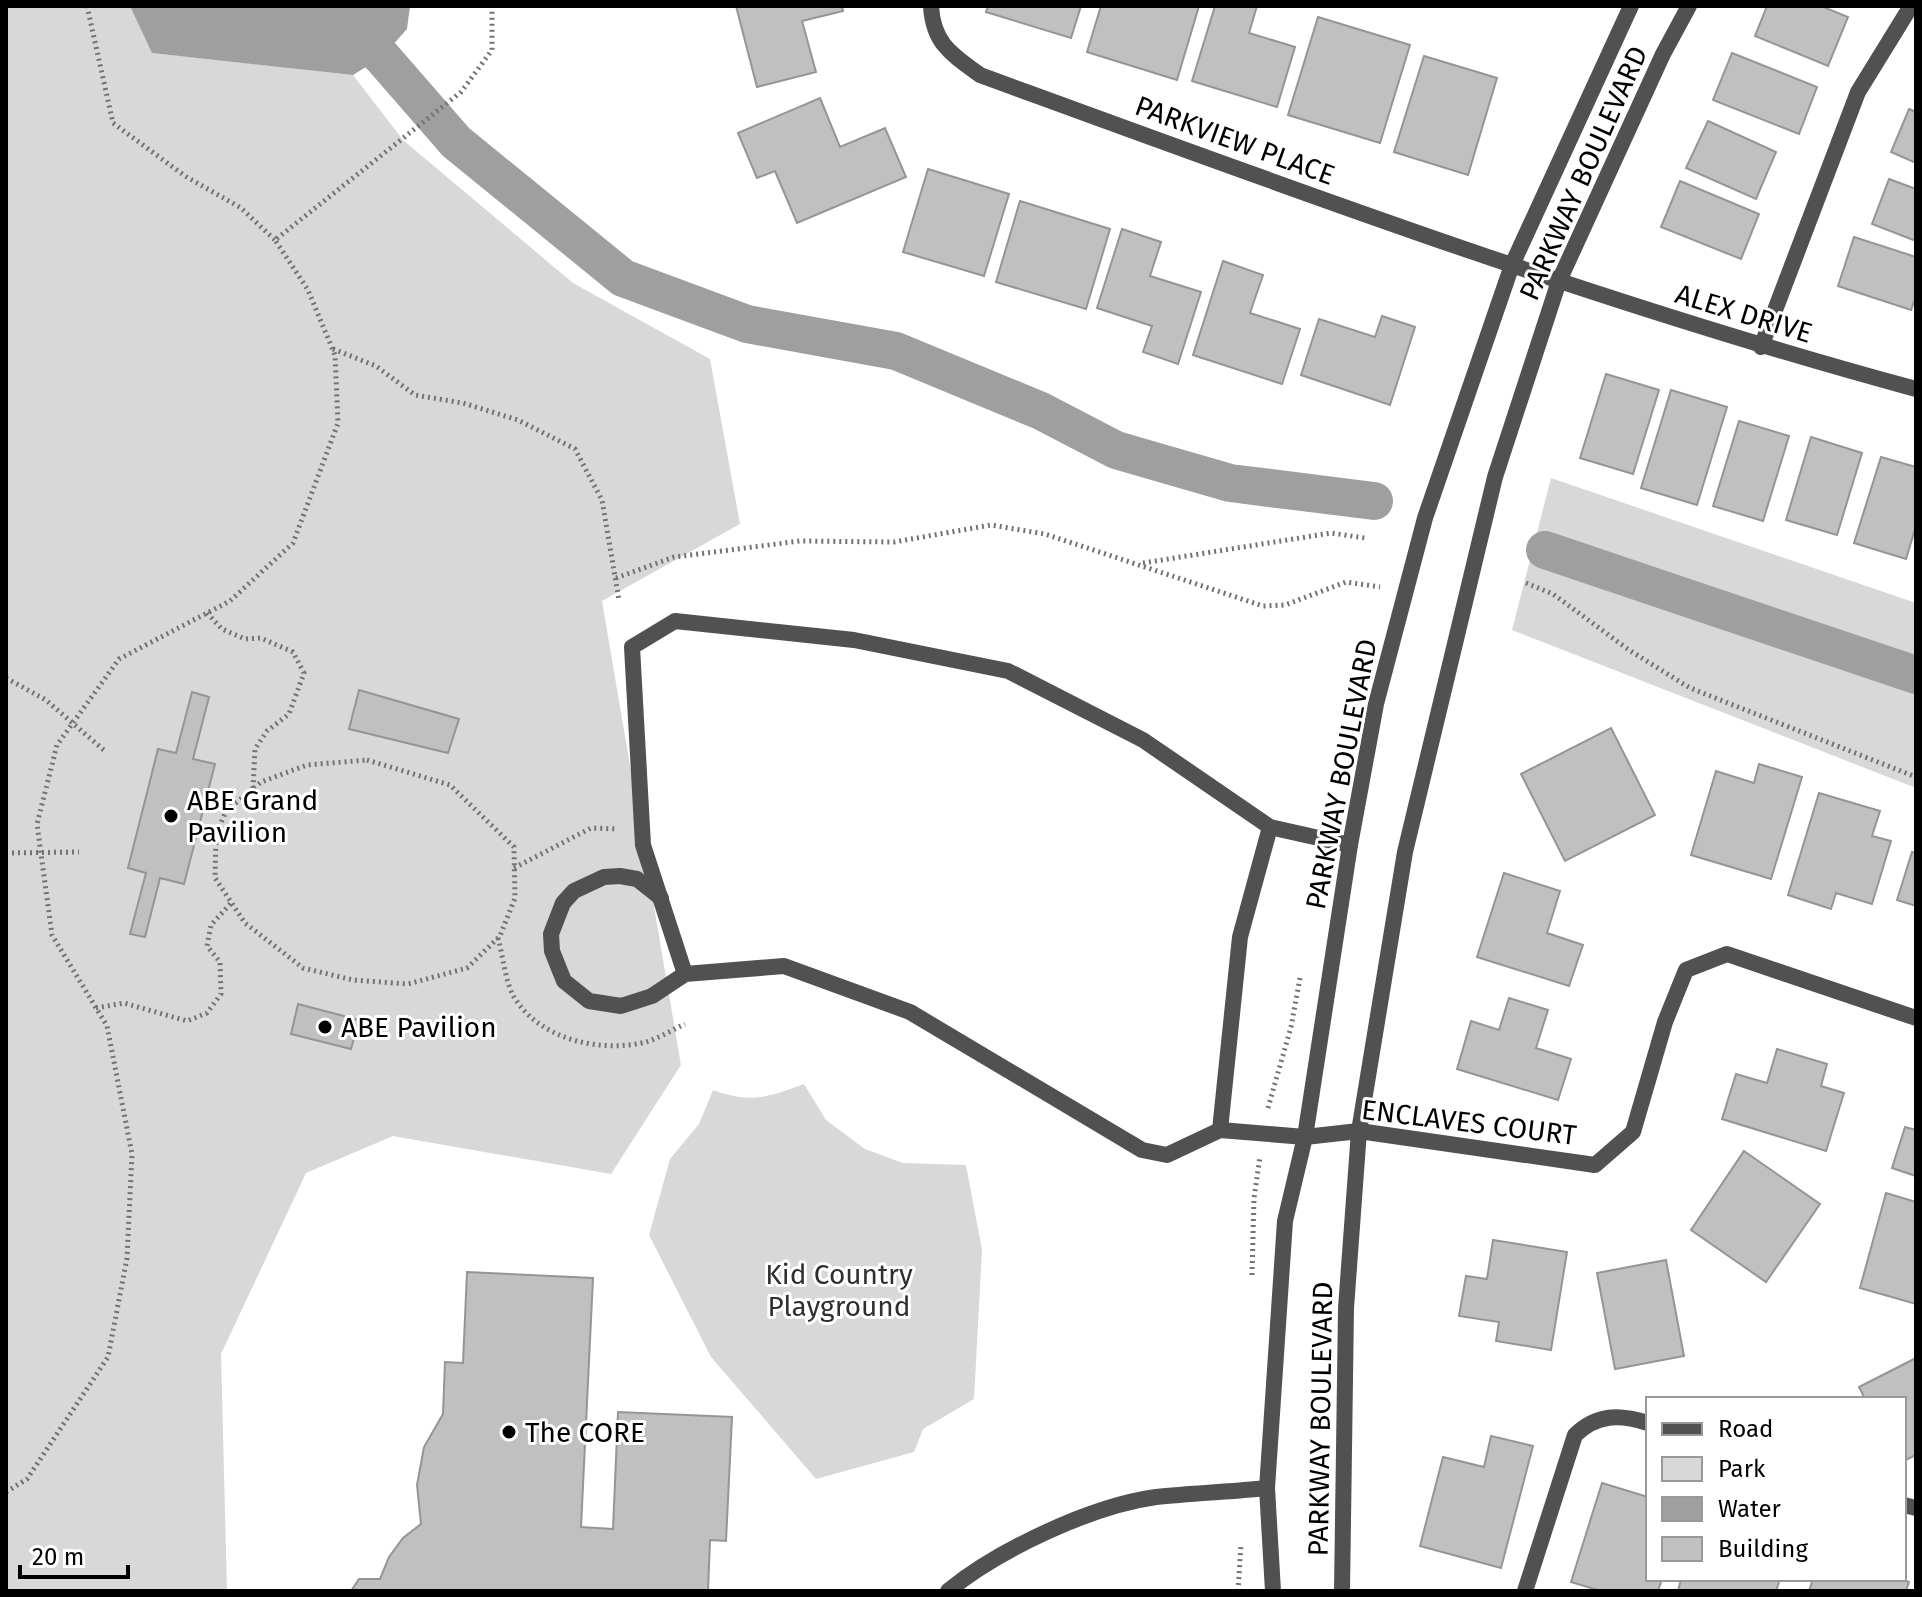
<svg xmlns="http://www.w3.org/2000/svg" width="1922" height="1597" font-family="'Fira Sans',sans-serif">
<style>
.green{fill:#d8d8d8}
.water{fill:#9f9f9f}
.lines{fill:none;stroke-linecap:round;stroke-linejoin:round}
.canal{stroke:#9f9f9f;stroke-width:38}
.building{fill:#c0c0c0;stroke:#959595;stroke-width:2}
.path{stroke:#737373;stroke-width:5;stroke-dasharray:2 4;stroke-linecap:butt}
.service{stroke:#515151;stroke-width:16}
.minor{stroke:#515151;stroke-width:16}
.tertiary{stroke:#515151;stroke-width:16}
.poi-dot{fill:#000;stroke:#fff;stroke-width:3}
.labels{text-anchor:middle;stroke-width:6;stroke-linejoin:round;paint-order:stroke}
.street-label{font-size:28px;fill:#000;stroke:#fff}
.poi-label{font-size:28px;fill:#000;stroke:#fff;text-anchor:start}
.park-label{font-size:28px;fill:#2f2f2f;stroke:#fff}
</style>
<rect width="100%" height="100%" fill="#fff"/>
<g class="green">
<polygon points="6,6 130,6 153,53 353,75 403,140 573,283 710,359 740,524 602,601 681,1065 611,1174 393,1136 306,1173 221,1354 227,1591 6,1591"/>
<polygon points="1551,478 1916,603 1916,788 1512,630"/>
<path d="M804,1084l22,36 39,29 38,14 63,2 16,85 -8,149 -51,30 -9,23 -98,27 -105,-122 -62,-122 21,-76 29,-35 14,-34c38,14 55,7 91,-6z"/>
</g>
<polygon class="water" points="130,6 410,6 407,29 382,57 353,75 152,53"/>
<g class="lines">
<g class="canal">
<polyline points="327,6 382,57 456,142 623,278 747,324 896,351 1041,411 1116,450 1230,483 1374,501"/>
<polyline points="1545,550 1916,675"/>
</g>
</g>
<g class="building">
<polygon points="736,6 842,6 843,11 802,21 816,72 757,87"/>
<polygon points="988,6 1081,6 1071,38 986,12"/>
<polygon points="1101,6 1199,6 1177,80 1087,52"/>
<polygon points="1215,6 1257,6 1249,33 1295,47 1277,107 1192,81"/>
<polygon points="1767,6 1821,6 1848,17 1828,66 1755,36"/>
<polygon points="1318,17 1410,45 1380,143 1288,115"/>
<polygon points="1732,53 1817,87 1799,134 1713,100"/>
<polygon points="1424,56 1497,78 1468,175 1394,152"/>
<polygon points="820,98 840,147 885,128 906,177 797,223 775,171 757,178 738,133"/>
<polygon points="1909,109 1916,112 1916,163 1891,152"/>
<polygon points="1708,121 1776,152 1756,199 1686,168"/>
<polygon points="928,169 1009,194 984,276 903,252"/>
<polygon points="1889,179 1916,189 1916,241 1872,224"/>
<polygon points="1680,181 1759,214 1741,259 1661,227"/>
<polygon points="1020,201 1110,229 1086,309 996,282"/>
<polygon points="1122,229 1161,242 1150,276 1201,292 1178,364 1143,352 1152,326 1097,308"/>
<polygon points="1854,237 1916,257 1916,296 1911,310 1838,286"/>
<polygon points="1223,261 1263,275 1250,313 1300,329 1282,384 1193,355"/>
<polygon points="1382,316 1415,327 1390,405 1301,375 1319,319 1375,337"/>
<polygon points="1606,374 1659,390 1633,474 1580,458"/>
<polygon points="1671,390 1727,407 1697,505 1641,488"/>
<polygon points="1739,421 1789,436 1763,521 1713,506"/>
<polygon points="1811,437 1862,453 1837,535 1786,520"/>
<polygon points="1881,457 1916,467 1916,526 1906,559 1854,543"/>
<polygon points="359,690 459,719 448,753 349,729"/>
<polygon points="192,692 209,697 193,759 215,764 184,884 160,878 145,937 130,934 146,873 128,868 158,749 176,753"/>
<polygon points="1611,728 1655,815 1565,861 1521,774"/>
<polygon points="1759,764 1802,777 1771,879 1691,855 1716,771 1754,783"/>
<polygon points="1819,793 1880,811 1872,836 1891,841 1872,904 1836,893 1831,909 1788,895"/>
<polygon points="1912,852 1916,853 1916,906 1897,900"/>
<polygon points="1504,873 1560,891 1547,933 1583,945 1569,986 1477,957"/>
<polygon points="1509,998 1548,1010 1536,1048 1571,1059 1558,1100 1457,1069 1471,1021 1499,1030"/>
<polygon points="298,1004 359,1020 351,1049 291,1034"/>
<polygon points="1777,1049 1827,1064 1821,1086 1844,1093 1826,1151 1722,1119 1736,1074 1767,1083"/>
<polygon points="1905,1127 1916,1130 1916,1176 1892,1168"/>
<polygon points="1744,1151 1820,1204 1766,1282 1691,1230"/>
<polygon points="1886,1193 1916,1202 1916,1304 1860,1288"/>
<polygon points="1493,1240 1567,1252 1551,1350 1496,1341 1499,1322 1459,1316 1466,1276 1487,1279"/>
<polygon points="1666,1260 1684,1356 1615,1369 1597,1273"/>
<polygon points="467,1272 593,1278 581,1527 613,1529 618,1412 732,1417 726,1541 710,1540 708,1591 351,1591 359,1579 380,1579 389,1557 403,1538 421,1524 417,1485 424,1447 443,1414 445,1362 463,1363"/>
<polygon points="1916,1358 1916,1455 1904,1461 1904,1399 1865,1399 1859,1387"/>
<polygon points="1491,1436 1533,1446 1501,1568 1420,1546 1443,1457 1484,1467"/>
<polygon points="1602,1483 1648,1497 1648,1579 1662,1579 1658,1591 1601,1591 1571,1582"/>
<polygon points="1681,1579 1780,1579 1776,1591 1678,1591"/>
<polygon points="1813,1579 1899,1579 1909,1582 1906,1591 1809,1591"/>
</g>
<g class="lines">
<g class="path">
<polyline points="87,6 113,123 185,176 241,208 275,240"/>
<polyline points="333,349 376,366 415,395 463,403 518,420 575,449 602,500 619,600"/>
<polyline points="1143,563 1331,533 1365,538"/>
<polyline points="616,578 674,557 800,541 894,542 991,525 1045,534 1263,606 1285,605 1346,582 1380,587"/>
<polyline points="1526,583 1553,594 1629,650 1690,688 1916,777"/>
<polyline points="207,613 222,629 245,639 261,638 293,652 304,673 289,714 267,731 255,749 253,789"/>
<polyline points="6,678 46,700 106,752"/>
<polygon points="367,760 450,785 514,847 515,898 500,936 467,968 408,984 353,980 303,968 245,923 215,878 216,835 226,811 261,782 307,765"/>
<polyline points="6,853 79,852"/>
<polyline points="514,868 591,828 618,829"/>
<path d="M498,938c5,18 7,43 16,59 26,43 86,56 132,45 13,-4 26,-12 39,-18"/>
<polyline points="96,1008 124,1003 187,1021 207,1013 221,994 220,962 207,946 211,925 232,902"/>
<polyline points="1268,1108 1291,1027 1300,978"/>
<polyline points="1252,1275 1254,1198 1260,1157"/>
<polyline points="6,1492 27,1479 108,1357 127,1258 132,1154 107,1026 52,935 37,824 57,745 119,659 230,601 293,543 338,423 335,355 308,290 275,240 461,92 492,50 492,6"/>
<polyline points="1238,1591 1241,1545"/>
</g>
<g class="service">
<polyline points="1761,347 1858,92 1911,6"/>
<polyline points="661,898 637,879 620,876 604,877 574,891 563,903 551,934 552,951 564,981 589,1001 621,1006 652,996 685,974 784,966 910,1012 1142,1150 1167,1155 1220,1130 1305,1137"/>
<polyline points="685,974 643,845 632,647 675,621 854,640 1008,671 1143,740 1270,827 1350,845"/>
<polyline points="1220,1130 1240,937 1270,827"/>
<polyline points="1904,1505 1916,1508"/>
<path d="M948,1591c50,-41 143,-85 208,-94 36,-4 74,-5 111,-9"/>
<path d="M1525,1591l50,-156c22,-21 44,-21 73,-12"/>
</g>
<g class="minor">
<path d="M931,6c2,37 20,48 49,69 309,113 618,228 936,314"/>
<polyline points="1305,1137 1359,1131 1595,1165 1633,1132 1665,1022 1686,970 1727,954 1916,1018"/>
</g>
<g class="tertiary">
<polyline points="1273,1591 1267,1488 1285,1221 1305,1137 1350,845 1376,704 1425,518 1512,265 1631,6"/>
<polyline points="1342,1591 1346,1308 1359,1131 1405,852 1495,477 1559,281 1663,54 1689,6"/>
</g>
</g>
<g class="poi-dot">
<circle cx="171" cy="816" r="8"/>
<circle cx="325" cy="1027" r="8"/>
<circle cx="509" cy="1432" r="8"/>
</g>
<g class="labels">
<g class="street-label">
<text transform="translate(1235 140) rotate(20)" y="10">PARKVIEW PLACE</text>
<text transform="translate(1583 173) rotate(-66)" y="10">PARKWAY BOULEVARD</text>
<text transform="translate(1744 313) rotate(17)" y="10">ALEX DRIVE</text>
<text transform="translate(1341 774) rotate(-79)" y="10">PARKWAY BOULEVARD</text>
<text transform="translate(1469 1122) rotate(7)" y="10">ENCLAVES COURT</text>
<text transform="translate(1320 1419) rotate(-89)" y="10">PARKWAY BOULEVARD</text>
</g>
<g class="poi-label">
<text x="187" y="810">ABE Grand<tspan x="187" dy="32">Pavilion</tspan></text>
<text x="341" y="1037">ABE Pavilion</text>
<text x="525" y="1442">The CORE</text>
</g>
<g class="park-label">
<text x="839" y="1284">Kid Country<tspan x="839" dy="32">Playground</tspan></text>
</g>
</g>
<rect width="1922" height="1597" fill="none" stroke="#000000" stroke-width="16"/>
<rect x="1646" y="1397" width="260" height="184" fill="#ffffff" stroke="#999999" stroke-width="2"/>
<rect x="1662" y="1423" width="40" height="12" fill="#515151" stroke="#999999" stroke-width="2"/>
<text x="1718" y="1437" font-size="24" fill="#000000">Road</text>
<rect x="1662" y="1457" width="40" height="24" fill="#d8d8d8" stroke="#999999" stroke-width="2"/>
<text x="1718" y="1477" font-size="24" fill="#000000">Park</text>
<rect x="1662" y="1497" width="40" height="24" fill="#9f9f9f" stroke="#999999" stroke-width="2"/>
<text x="1718" y="1517" font-size="24" fill="#000000">Water</text>
<rect x="1662" y="1537" width="40" height="24" fill="#c0c0c0" stroke="#999999" stroke-width="2"/>
<text x="1718" y="1557" font-size="24" fill="#000000">Building</text>
<path d="M20 1565v12h108v-12" fill="none" stroke="#000000" stroke-width="4"/>
<text x="32" y="1565" font-size="24" fill="#000000" stroke="#ffffff" stroke-width="6" paint-order="stroke">20 m</text>
</svg>
